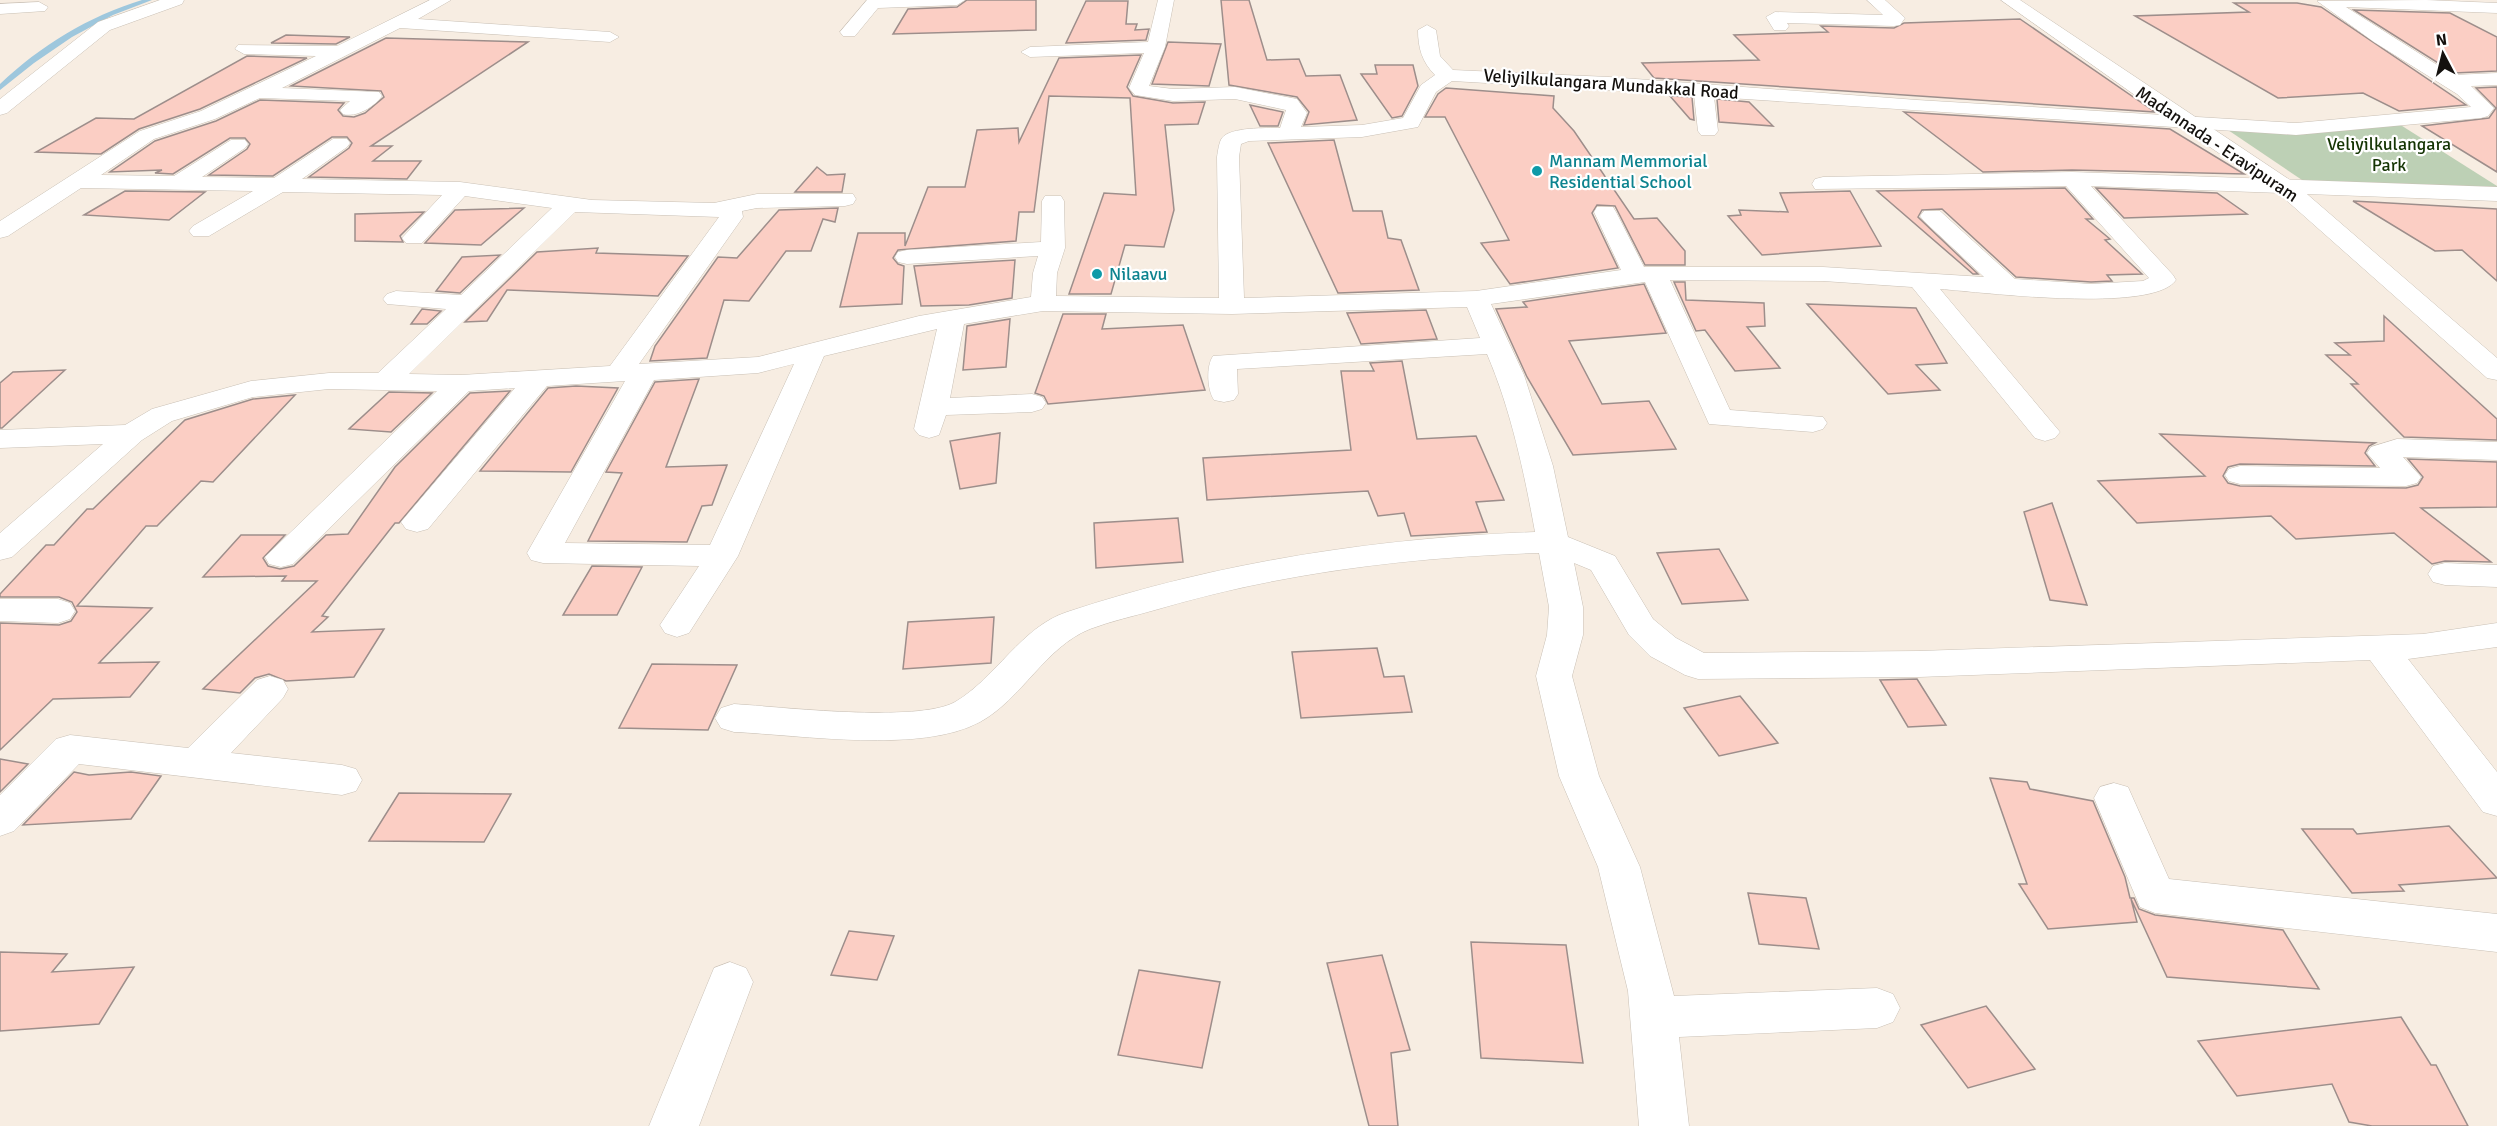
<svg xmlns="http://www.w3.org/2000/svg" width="2497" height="1126" font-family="Signika,sans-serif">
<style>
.green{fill:#bdd0b5}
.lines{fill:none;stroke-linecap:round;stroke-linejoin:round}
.stream{fill:#9ec7dd;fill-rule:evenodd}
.building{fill:#fbcec4;stroke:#9d8e8b;stroke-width:1.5}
.minor-casing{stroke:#c9c0b5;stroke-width:1}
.secondary-casing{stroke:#c9c0b5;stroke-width:1}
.minor{fill:#fff;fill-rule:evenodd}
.secondary{fill:#fff;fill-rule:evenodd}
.culture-dot{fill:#0f9aa8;stroke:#fff;stroke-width:2}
.labels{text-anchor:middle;stroke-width:4.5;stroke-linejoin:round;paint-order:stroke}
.far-street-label{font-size:18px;fill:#14110e;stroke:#fff}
.far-park-label{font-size:18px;fill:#143403;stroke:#fff}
.far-culture-label{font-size:18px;fill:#0d838f;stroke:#fff;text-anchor:start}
</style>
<rect width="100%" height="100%" fill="#f7ede2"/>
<polygon class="green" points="2399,124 2497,186 2497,189 2305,182 2225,128"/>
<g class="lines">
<path class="stream" d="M142,0h10l-39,15 -41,22 -38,26 -34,27v-6c40,-38 89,-68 142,-84z"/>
</g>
<g class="building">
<polygon points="967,0 1036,0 1036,30 893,34 908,9 957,7"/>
<polygon points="1221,0 1249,0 1267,60 1299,59 1306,76 1340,75 1357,120 1304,125 1309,112 1297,97 1229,85"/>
<polygon points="1086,1 1128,1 1126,24 1137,24 1135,30 1149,29 1146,40 1066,43"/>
<polygon points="2234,3 2297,3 2321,7 2466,105 2399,111 2363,93 2278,98 2135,16 2249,12"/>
<polygon points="2354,10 2450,13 2497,37 2497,71 2454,73"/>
<polygon points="2020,19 2155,112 1654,78 1642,63 1759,60 1734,35 1828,32 1821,26 1894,28 1904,23"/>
<polygon points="286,35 350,37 336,44 271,43"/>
<polygon points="386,38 528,42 371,146 392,146 373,161 421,161 407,179 309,177 349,148 352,143 347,137 332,137 273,176 209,175 247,149 250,144 245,138 230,138 173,174 155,173 162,170 110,172 155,141 216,121 260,100 344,103 338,110 343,116 354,117 365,113 384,97 381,91 291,86"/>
<polygon points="1168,42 1221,44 1209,86 1152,84"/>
<polygon points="1141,55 1127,87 1133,96 1173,103 1205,102 1198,124 1165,125 1174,210 1164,247 1125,245 1111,294 1069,294 1104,193 1136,195 1130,98 1049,96 1034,212 1019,212 1016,241 898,250 893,258 898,264 904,266 902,304 840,307 858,233 905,233 905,246 928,187 965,187 977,130 1018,128 1019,142 1059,58"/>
<polygon points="247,56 307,58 200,109 139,129 101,154 36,152 96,118 134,119"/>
<polygon points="1375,65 1413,65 1418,86 1402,116 1392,118 1361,74 1377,74"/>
<polygon points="2497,87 2497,172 2422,126 2489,118 2496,108 2476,88"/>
<polygon points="1446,88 1554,96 1553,108 1574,131 1634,219 1657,218 1685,251 1685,265 1645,265 1615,206 1597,205 1592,213 1618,268 1510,284 1481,243 1509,240 1445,117 1425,117 1438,94"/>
<polygon points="1670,96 1692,97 1694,120 1690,119"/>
<polygon points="1717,99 1749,102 1773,126 1719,122"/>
<polygon points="1250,105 1283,112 1278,126 1260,126"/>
<polygon points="1904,112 2170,129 2244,174 2072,170 1983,172"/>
<polygon points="1334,140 1353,211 1382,211 1388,238 1401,240 1419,290 1338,293 1268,143"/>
<polygon points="817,167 827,175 845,174 842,192 795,192"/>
<polygon points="2065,188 2093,219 2086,219 2110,239 2105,240 2142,274 2107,275 2112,281 2091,282 2016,277 1942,209 1922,210 1918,217 1978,274 1973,274 1877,191"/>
<polygon points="2096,188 2217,193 2247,214 2124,218"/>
<polygon points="125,191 205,192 169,220 84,215"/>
<polygon points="1850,191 1881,246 1762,255 1728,216 1741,215 1739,210 1788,212 1780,193"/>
<polygon points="2353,201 2497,209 2497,281 2462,250 2435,251"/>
<polygon points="524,208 481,245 425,243 455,210"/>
<polygon points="838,208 835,222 823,219 811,251 786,251 749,301 724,300 707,358 650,361 655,346 718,257 737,258 779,210"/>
<polygon points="424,212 400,236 403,242 355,241 355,214"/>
<polygon points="598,248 596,253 688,256 658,296 507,290 487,321 465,322 537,252"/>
<polygon points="500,255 460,293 436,291 462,257"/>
<polygon points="1015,260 1012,298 969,305 921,306 914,266"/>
<polygon points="1674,282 1685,282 1686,300 1764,303 1765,326 1747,327 1780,368 1735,371 1705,330 1696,331"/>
<polygon points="1644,284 1666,333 1569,341 1602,404 1649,401 1676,449 1573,455 1527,377 1496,309 1527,307 1523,302"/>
<polygon points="1807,304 1916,308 1947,363 1916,365 1940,390 1888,394"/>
<polygon points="422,309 441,311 427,324 411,324"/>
<polygon points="1426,310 1437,339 1361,344 1347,313"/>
<polygon points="1063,314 1106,314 1102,329 1183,325 1205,390 1048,404 1044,396 1035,393"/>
<polygon points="2384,316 2497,419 2497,440 2404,437 2351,384 2358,384 2326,355 2350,355 2335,343 2384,341"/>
<polygon points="1010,319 1006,367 963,370 967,326"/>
<polygon points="1402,361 1417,439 1476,436 1504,500 1476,502 1487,532 1411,536 1404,513 1378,516 1368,491 1207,500 1203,458 1351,450 1341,371 1374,371 1370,363"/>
<polygon points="65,370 2,428 0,428 0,383 13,372"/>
<polygon points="699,379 666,467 727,465 712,505 702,506 687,542 588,541 622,473 606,472 655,382"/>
<polygon points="576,386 618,388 571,472 480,471 548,388"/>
<polygon points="510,391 399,523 395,523 322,616 328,617 312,632 384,629 354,677 286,681 269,674 255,678 240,693 203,689 317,581 282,581 286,576 203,577 241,535 285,535 263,558 268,566 280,569 294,566 326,535 348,534 395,467 470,393"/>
<polygon points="389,392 432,393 391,432 349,429"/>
<polygon points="295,395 213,482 201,481 157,526 146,526 77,606 152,608 99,663 159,662 130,697 53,699 0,750 0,623 59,625 71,621 77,612 72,602 59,597 0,597 0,594 46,545 54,545 87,509 93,509 185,420 253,399"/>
<polygon points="1000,433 996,483 960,489 950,441"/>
<polygon points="2160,434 2375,443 2369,446 2365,453 2375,466 2240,464 2228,467 2223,476 2228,483 2240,486 2406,488 2418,485 2423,477 2408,459 2497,462 2497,507 2421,508 2491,562 2445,561 2432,564 2394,533 2296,539 2271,516 2137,523 2098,481 2205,476"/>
<polygon points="2052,503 2087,605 2050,600 2024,512"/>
<polygon points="1178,518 1183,562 1096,568 1094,523"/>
<polygon points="1719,549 1748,600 1682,604 1657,553"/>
<polygon points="592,566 642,567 617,615 563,615"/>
<polygon points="994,617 991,663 903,669 908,622"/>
<polygon points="1377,648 1384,677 1404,676 1412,712 1301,718 1292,652"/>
<polygon points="652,664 737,665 708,730 619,728"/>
<polygon points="1917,679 1946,725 1908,727 1880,680"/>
<polygon points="1740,696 1778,743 1719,756 1684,708"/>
<polygon points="0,759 28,764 0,792"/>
<polygon points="74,772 89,775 131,772 161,776 131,819 23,825"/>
<polygon points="1990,778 2027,782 2030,789 2093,801 2125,877 2130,898 2134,898 2139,909 2155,915 2283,930 2319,989 2167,977 2131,899 2137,922 2048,929 2019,884 2027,884"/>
<polygon points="399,793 511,794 484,842 369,841"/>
<polygon points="2449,826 2497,878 2399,885 2404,891 2352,893 2302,829 2353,829 2357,834"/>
<polygon points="1748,893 1806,898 1819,949 1759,944"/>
<polygon points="849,931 894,936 877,980 831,975"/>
<polygon points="1471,942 1566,945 1583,1063 1481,1058"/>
<polygon points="0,952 67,954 52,972 134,967 99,1024 0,1031"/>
<polygon points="1382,955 1410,1050 1391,1053 1398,1126 1369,1126 1327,963"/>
<polygon points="1139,970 1220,982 1202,1068 1118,1055"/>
<polygon points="1986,1006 2035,1069 1968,1088 1921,1025"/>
<polygon points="2401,1017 2431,1065 2436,1065 2468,1126 2372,1126 2349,1122 2332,1084 2237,1096 2198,1041"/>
</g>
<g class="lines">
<g class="minor-casing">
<g id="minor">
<polygon points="160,0 184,0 182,4 110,30 7,113 0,115 0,99 98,22"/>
<path d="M430,0h21l-33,19 192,13 9,5 -9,5 -210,-14 -118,60 97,4 3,4c-8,11 -26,22 -39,18l-3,-4 10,-9 -90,-3 -45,21 -61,20 -53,36 73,1 57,-36h14l3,4 -3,4 -43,29 72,1 59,-39h14l3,4 -3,4 -45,32 158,3 132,18 122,3 43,-9h96l3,5 -3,5 -8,2 -88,2 -15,3 1,6 -104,147 119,-7 161,-41 112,-19 2,-24 5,-17 -131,8 -9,-2 -3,-5 3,-5 9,-2 134,-8 1,-41 3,-5h16l3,5 1,47 -8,25 -1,23 163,2 -2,-141c1,-6 2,-15 5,-19 8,-11 45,-10 58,-10l6,-18 -51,-11 -62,2 -38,-6 -6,-7 15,-35 -114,4 -9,-5 9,-5 118,-5 10,-42h16l-9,47 -16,39 24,3 62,-2 62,12 10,14 -6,14 61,-2 41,-7 18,-33 14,-10c-13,-13 -17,-27 -17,-45l9,-5 9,5 4,26 13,14 156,7 308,23 379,23 175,-16 -14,-13 -83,-52 -57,-41 109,-1 71,3v10l-151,-6 107,68 44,-2v12l-26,1 23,22 -6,8 -7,2 -185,17 -582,-38 4,34 -3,4h-14l-3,-4 -4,-36 -242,-14 -16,11 -18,35 -56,10 -113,4 -8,3 -2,13 5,141 232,-7 145,-21 -27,-58 3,-5h16l3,5 28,55h179l161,10 -60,-56 -4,-5 4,-5h16l75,68 76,5 52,-3 6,-3 -83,-92 -251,3 -3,-5 3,-5 8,-2 249,-5 425,15v14l-406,-15 82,89 3,5c-23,34 -194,12 -236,9l120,143 -5,6 -10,3 -10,-3 -123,-151 -89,-6 -153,-1 60,130 93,7 4,6 -4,6 -10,3 -104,-8 -64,-142 -154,22 33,71 29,91 15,71 47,19 38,63 23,19 28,15 215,-2 504,-17 74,-11v24l-89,12 89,113v44l-14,-4 -113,-152 -451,17 -221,2 -13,-4 -35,-19 -21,-21 -38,-65 -17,-7 9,44v28l-11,41 27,100 41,91 34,129 203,-8 16,6 7,14 -7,14 -16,6 -198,9 10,89h-50l-11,-135 -30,-124 -39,-91 -23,-100 11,-41 2,-28 -10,-54c-129,4 -260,20 -384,57 -21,6 -44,11 -65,19 -45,18 -68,70 -110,93 -59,32 -178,13 -246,10l-13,-4 -6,-10 6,-10 13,-4c48,3 183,19 221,-2 41,-24 66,-75 112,-90 151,-50 310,-74 468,-80 -11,-60 -24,-122 -48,-178l-250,15 1,25 -4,6 -10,2 -10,-2c-7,-10 -8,-34 -1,-44l267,-18 -13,-31 -235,7 -189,-3 -79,13 -14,74 82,-4 10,3 4,6 -4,6 -10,3 -86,3 -7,20 -10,3 -10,-3 -5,-6 23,-100 -113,27 -86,200 -49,77 -12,4 -12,-4 -5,-8 39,-59 -156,-3 -12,-3 -4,-7 98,-172 -78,5 -119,143 -11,3 -11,-3 -5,-7 114,-134 -46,3 -176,173 -12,3 -12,-3 -4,-7 172,-166 -108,-2 -76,8 -81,24 -30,19 -130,117 -12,3v-27l103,-89 -103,4v-18l125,-5 27,-16 99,-28 78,-8h49l68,-64 -59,-5 -4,-5 4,-5 9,-3 65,4 91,-87 -87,-12 -43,47h-16l-4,-5 40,-43 -159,-3 -74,44h-16l-4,-5 4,-5 60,-35 -172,-3 -73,48 -8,2v-17l140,-90 61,-20 115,-55 -72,-2 -9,-5 3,-4 99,1zM575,212l144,5 -109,149 -149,9 -52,-1zM794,364l-84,181 -145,-2 89,-163 104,-7z"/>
<polygon points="867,0 965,0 957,5 878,8 855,36 843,36 840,32"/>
<polygon points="1867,0 1885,0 1905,18 1900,25 1894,26 1787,23 1789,26 1786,30 1774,30 1766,17 1775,12 1883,15"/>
<polygon points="39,2 48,7 45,11 0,14 0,4"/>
<polygon points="2397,439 2497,442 2497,460 2403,457 2421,477 2417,483 2406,486 2240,484 2229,481 2225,475 2229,469 2240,466 2380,468 2367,453 2371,447"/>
<polygon points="2445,563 2497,565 2497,587 2445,585 2433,582 2428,574 2433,566"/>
<polygon points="0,599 58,599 70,603 75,611 70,619 58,623 0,621"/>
<polygon points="270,676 283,680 288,689 283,698 231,753 342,765 356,769 362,780 356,791 342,795 79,764 14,831 0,836 0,795 56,739 70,735 188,748 257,680"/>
<polygon points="2114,783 2128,787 2169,879 2497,914 2497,952 2155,913 2140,907 2094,798 2100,787"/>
<polygon points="730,962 746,968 753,982 699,1126 649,1126 714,968"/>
</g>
</g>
<g class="secondary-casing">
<polygon id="secondary" points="2001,0 2020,0 2293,182 2497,358 2497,380 2487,378 2277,192 2177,125"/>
</g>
<use href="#minor" class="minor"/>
<use href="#secondary" class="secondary"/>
</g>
<g class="culture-dot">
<circle cx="1537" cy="171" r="6"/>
<circle cx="1097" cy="274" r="6"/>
</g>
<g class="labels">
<g class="far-street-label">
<text transform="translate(1611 84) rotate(4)" y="6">Veliyilkulangara Mundakkal Road</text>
<text transform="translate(2217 144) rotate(34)" y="6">Madannada - Eravipuram</text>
</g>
<g class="far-park-label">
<text x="2389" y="150">Veliyilkulangara<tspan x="2389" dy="21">Park</tspan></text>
</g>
<g class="far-culture-label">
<text x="1549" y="167">Mannam Memmorial<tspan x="1549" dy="21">Residential School</tspan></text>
<text x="1109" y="280">Nilaavu</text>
</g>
</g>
<g transform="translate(2443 54) rotate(353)" stroke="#ffffff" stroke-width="4.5" paint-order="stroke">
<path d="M0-4.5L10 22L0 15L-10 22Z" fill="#14110e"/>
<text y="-9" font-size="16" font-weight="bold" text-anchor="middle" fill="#14110e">N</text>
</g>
</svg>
